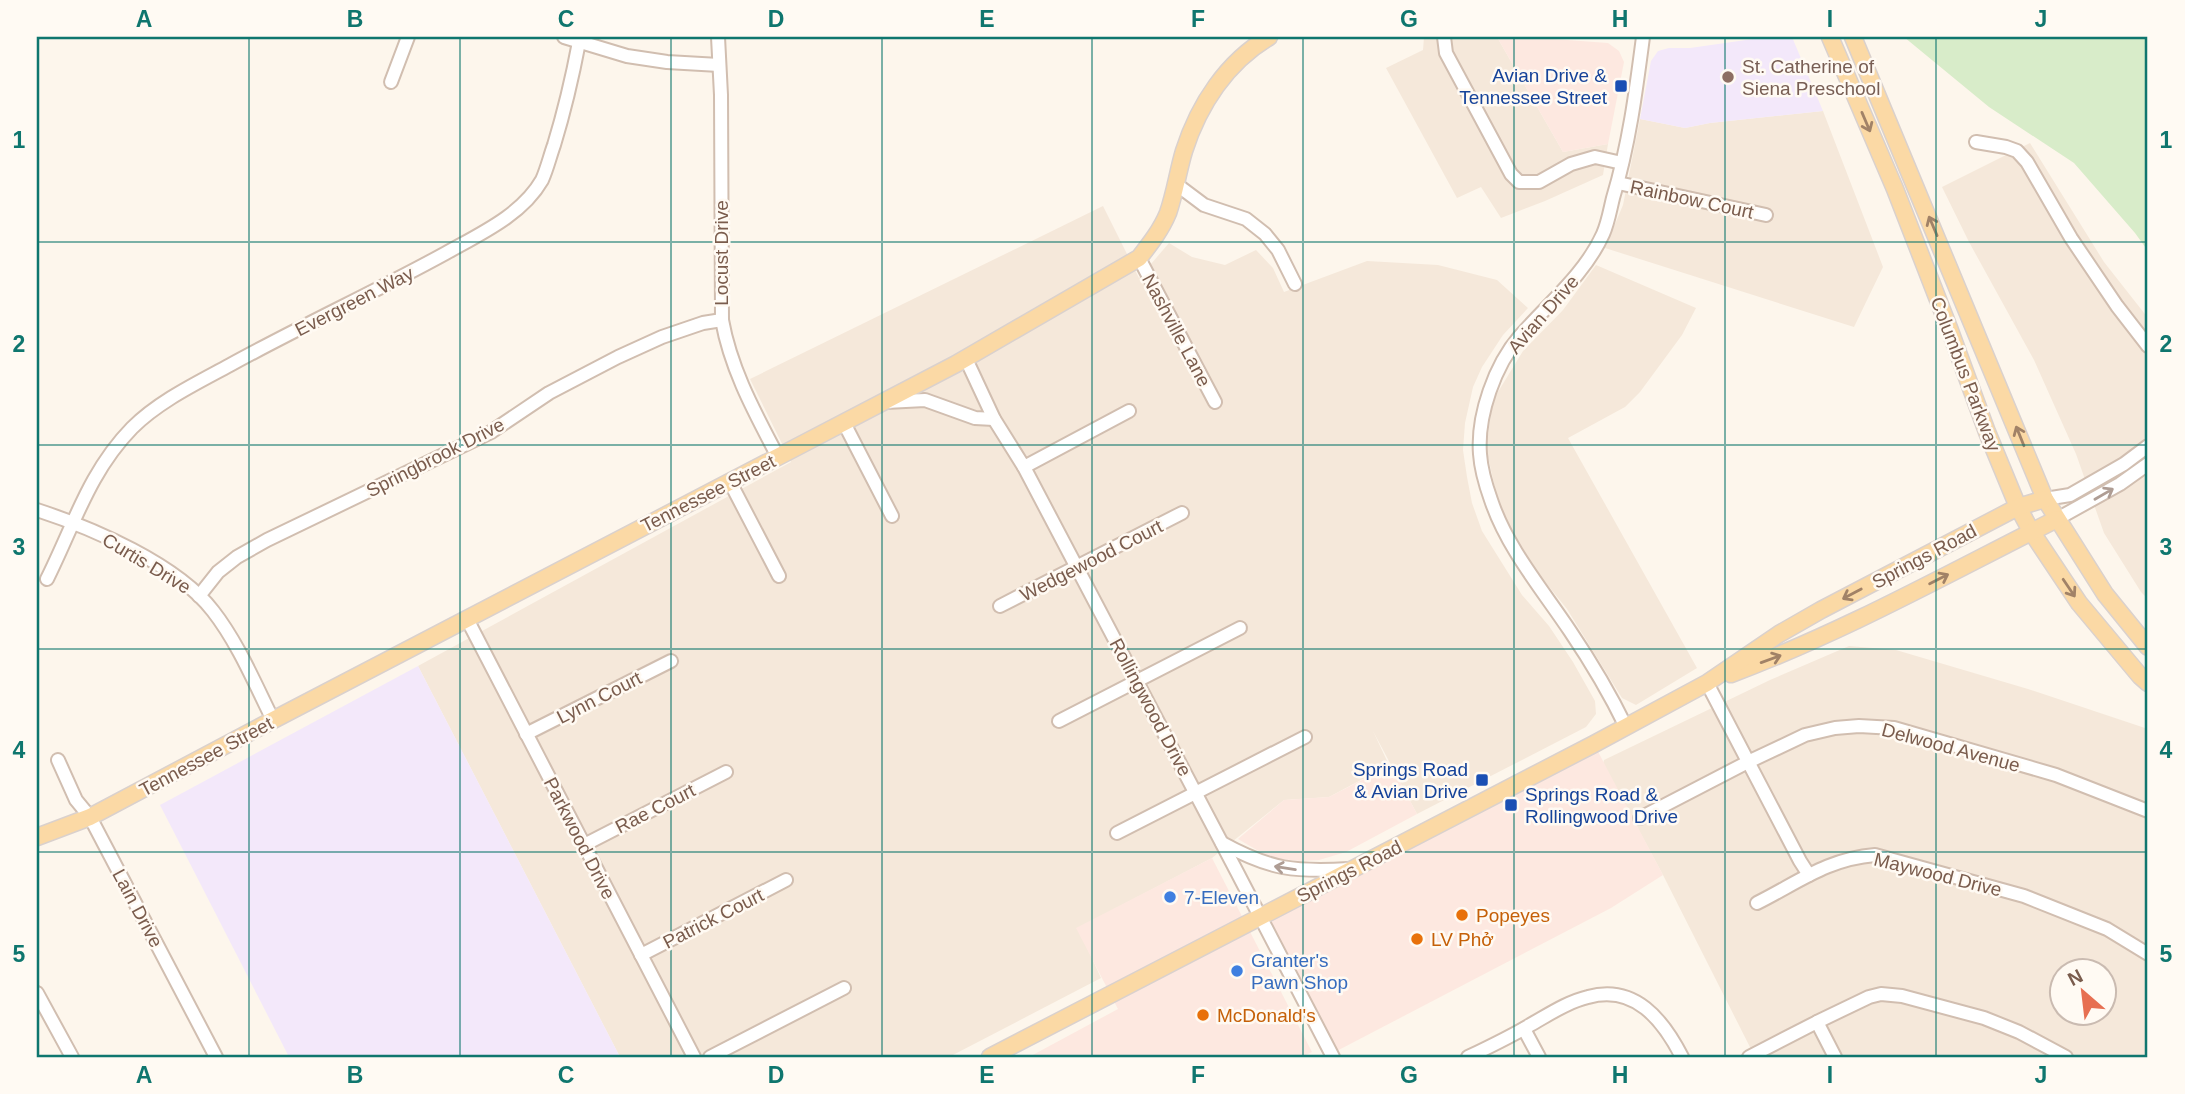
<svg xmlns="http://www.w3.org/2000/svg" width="2185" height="1094" font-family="Helvetica,sans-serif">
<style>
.residential{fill:#f5e8da;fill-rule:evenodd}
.commercial{fill:#fde8e0}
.education{fill:#f3e8fa}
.green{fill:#d8ecc9}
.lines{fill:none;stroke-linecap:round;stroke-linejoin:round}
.minor-casing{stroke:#d1beb0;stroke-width:16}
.major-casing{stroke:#dad1cd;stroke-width:19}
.minor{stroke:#fff;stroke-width:12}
.major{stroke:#fbd9a5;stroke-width:16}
.oneway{stroke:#a18267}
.oneway2{stroke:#af9d94}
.grid{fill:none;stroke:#0f766e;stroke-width:2;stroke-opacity:0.55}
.education-dot{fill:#8d6e63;stroke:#fffaf3;stroke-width:2.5}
.transit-dot{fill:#1a4fb4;stroke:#fffaf3;stroke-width:2.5}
.shop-dot{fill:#3f7fe0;stroke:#fffaf3;stroke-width:2.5}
.food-dot{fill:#e8710a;stroke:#fffaf3;stroke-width:2.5}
.labels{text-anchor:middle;stroke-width:5;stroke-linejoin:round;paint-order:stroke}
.education-label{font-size:19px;fill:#785e54;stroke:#fffaf3;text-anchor:start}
.transit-label{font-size:19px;fill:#164399;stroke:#fffaf3;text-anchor:end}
.street-label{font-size:19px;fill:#7a5c4d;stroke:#fffaf3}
.shop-label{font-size:19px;fill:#366cbe;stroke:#fffaf3;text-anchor:start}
.food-label{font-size:19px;fill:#c56008;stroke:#fffaf3;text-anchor:start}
.neatline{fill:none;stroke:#0f766e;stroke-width:2.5}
.grid-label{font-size:23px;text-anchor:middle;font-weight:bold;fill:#0f766e}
</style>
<rect width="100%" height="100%" fill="#fdf6ec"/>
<g class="residential">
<polygon points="1424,37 1497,37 1563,152 1608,144 1603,175 1545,201 1501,218 1481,187 1457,198 1386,68 1423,50"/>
<polygon points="1823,111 1883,267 1854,327 1605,248 1623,205 1640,119 1685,128 1710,123"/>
<polygon points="2030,143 2104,262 2148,318 2148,599 2141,592 2104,533 2076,454 2034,360 1969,242 1942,187"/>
<polygon points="1103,206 1139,278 1169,243 1192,257 1225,265 1256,250 1273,268 1284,292 1367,261 1438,265 1497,280 1528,308 1503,335 1482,367 1473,387 1465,423 1463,450 1467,477 1472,503 1482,531 1522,595 1549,626 1573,662 1595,701 1596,714 1586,727 1417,814 1373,731 1389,765 1329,797 1284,800 1212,858 1078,928 1101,978 949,1057 620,1057 418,666 791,462 750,379"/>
<polygon points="1596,265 1696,308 1682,335 1640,392 1625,407 1568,438 1697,668 1636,705 1622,698 1567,609 1529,562 1499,506 1486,448 1493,400 1523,351 1563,310"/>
<path d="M1849,646l47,4 132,39 120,40v328h-393l-92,-182 -60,-111 1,-4 166,-80zM2062,972h42v42h-42z"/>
</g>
<g class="commercial">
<polygon points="1497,37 1526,37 1608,43 1619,51 1624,62 1608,144 1563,152"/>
<polygon points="1594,744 1663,875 1611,908 1331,1054 1261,917"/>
<polygon points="1391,765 1417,814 1346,852 1319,860 1301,861 1280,859 1262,853 1238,839 1284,800 1329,797"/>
<polygon points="1212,858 1312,1052 1302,1057 1029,1057 1118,1009 1076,928"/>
</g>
<g class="education">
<polygon points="1767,37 1792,37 1823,111 1710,123 1685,128 1640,119 1651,61 1658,51 1669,48 1690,48"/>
<polygon points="418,666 620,1057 289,1057 160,805"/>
</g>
<polygon class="green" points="1904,37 2148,37 2148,251 2135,233 2074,163 1989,107"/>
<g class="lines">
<g class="minor-casing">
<g id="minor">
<polyline points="564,37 627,56 667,62 719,65"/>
<path d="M718,37l3,58 1,225c9,50 33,93 56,137"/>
<polyline points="1444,37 1446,53 1511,174 1519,182 1539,182 1571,164 1595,157 1622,163"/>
<polyline points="391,82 408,37"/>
<polyline points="1976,142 2006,147 2017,151 2027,162 2071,238 2117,306 2148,346"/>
<polyline points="1618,183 1766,215"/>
<polyline points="1176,184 1204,205 1246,219 1265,234 1278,250 1295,284"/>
<polyline points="1139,258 1215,402"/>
<polyline points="966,359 994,419 1024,467 1237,872 1333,1057"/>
<polyline points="886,402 925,400 975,418 994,419"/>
<polyline points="844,423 892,516"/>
<polyline points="1024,467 1129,411"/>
<polyline points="730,482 779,576"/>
<polyline points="2045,499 2070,495 2124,464 2148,446"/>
<path d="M37,510c55,18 140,54 176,101 25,32 42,73 60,109"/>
<polyline points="2057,519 2120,484 2148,464"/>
<path d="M47,579c27,-54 42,-107 85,-151 27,-27 65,-45 98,-63 71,-39 145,-73 216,-112 34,-19 76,-38 96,-73 5,-11 8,-24 12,-35 11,-36 18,-66 25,-103"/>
<polyline points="199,596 218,572 237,557 267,540 491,432 549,393 618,357 662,337 703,323 722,320"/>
<polyline points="1000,606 1182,513"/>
<polyline points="467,619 694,1057"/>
<polyline points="1707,683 1800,861 1809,875"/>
<polyline points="1059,721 1240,628"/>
<path d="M1626,727c-16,-33 -35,-65 -56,-96 -28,-42 -63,-83 -79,-131 -5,-14 -10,-31 -11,-46 -3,-39 15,-89 40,-118 29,-33 65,-62 83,-102 5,-11 7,-24 10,-36 16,-53 23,-107 30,-161"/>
<polyline points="526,734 671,661"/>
<polyline points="58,760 76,800 90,817 216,1057"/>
<polyline points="1640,818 1748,762 1805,735 1835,728 1859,726 1894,728 2056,775 2148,811"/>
<polyline points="1117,833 1305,737"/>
<path d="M1222,843c49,27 73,29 127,26"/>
<polyline points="584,845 726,772"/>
<path d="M1757,903c42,-21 70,-44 118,-48l149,41 83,33 41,25"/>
<polyline points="641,955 786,880"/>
<polyline points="37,993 72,1057"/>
<polyline points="1817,1022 1835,1057"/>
<polyline points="1524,1029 1539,1057"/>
<polyline points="710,1057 844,988"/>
<path d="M1468,1057c21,-10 42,-20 62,-32 18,-10 37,-23 58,-28 47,-13 75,23 94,60"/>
<polyline points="1749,1057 1817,1022 1869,997 1881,994 1902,996 1984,1018 2019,1032 2066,1057"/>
</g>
</g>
<g class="major-casing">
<g id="major">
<polyline points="1830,37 1895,189 1949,328 1987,432 2018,507 2031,531 2079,603 2140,676 2148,683"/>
<polyline points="1853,37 2045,499 2105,594 2148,647"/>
<path d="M1731,674c113,-42 218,-101 326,-155"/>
<path d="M37,837l53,-20 183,-97 683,-356 183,-106c11,-14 22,-28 29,-45 7,-20 10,-42 16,-62 15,-47 43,-89 85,-114"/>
<polyline points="990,1057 1594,744 1707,683 1779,634 1821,610 2018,507 2045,499"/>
</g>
</g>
<use href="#minor" class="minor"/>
<use href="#major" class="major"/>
</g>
<defs><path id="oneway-shaft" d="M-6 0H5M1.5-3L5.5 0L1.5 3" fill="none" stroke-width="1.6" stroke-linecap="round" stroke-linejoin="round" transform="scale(1.75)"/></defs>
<g class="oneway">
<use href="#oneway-shaft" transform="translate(1866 122) rotate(67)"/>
<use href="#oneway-shaft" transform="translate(1933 226) rotate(-113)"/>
<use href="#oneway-shaft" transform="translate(2020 436) rotate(-112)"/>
<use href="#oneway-shaft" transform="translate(1939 579) rotate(-27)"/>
<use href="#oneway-shaft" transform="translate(2069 588) rotate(56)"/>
<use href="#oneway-shaft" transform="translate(1852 594) rotate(152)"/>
<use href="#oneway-shaft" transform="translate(1771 659) rotate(-20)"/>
</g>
<g class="oneway2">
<use href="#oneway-shaft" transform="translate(2104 494) rotate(-30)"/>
<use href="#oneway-shaft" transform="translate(1285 868) rotate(-171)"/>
</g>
<path class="grid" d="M249,37v1020M460,37v1020M671,37v1020M882,37v1020M1092,37v1020M1303,37v1020M1514,37v1020M1725,37v1020M1936,37v1020M37,242h2111M37,445h2111M37,649h2111M37,852h2111"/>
<circle class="education-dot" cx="1728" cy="77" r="7"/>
<g class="transit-dot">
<rect x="1614" y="79" width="14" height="14" rx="3.5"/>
<rect x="1475" y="773" width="14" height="14" rx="3.5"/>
<rect x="1504" y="798" width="14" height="14" rx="3.5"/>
</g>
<g class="shop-dot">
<circle cx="1170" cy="897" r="7"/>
<circle cx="1237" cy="971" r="7"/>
</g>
<g class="food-dot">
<circle cx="1462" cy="915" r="7"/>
<circle cx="1417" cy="939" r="7"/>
<circle cx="1203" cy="1015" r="7"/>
</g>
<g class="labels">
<g class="education-label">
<text x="1742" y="73">St. Catherine of<tspan x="1742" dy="22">Siena Preschool</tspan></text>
</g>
<g class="transit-label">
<text x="1607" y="82">Avian Drive &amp;<tspan x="1607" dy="22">Tennessee Street</tspan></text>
<text x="1468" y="776">Springs Road<tspan x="1468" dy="22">&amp; Avian Drive</tspan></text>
<text x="1525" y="801" text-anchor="start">Springs Road &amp;<tspan x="1525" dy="22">Rollingwood Drive</tspan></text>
</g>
<g class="street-label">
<text transform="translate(1692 199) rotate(12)" y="7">Rainbow Court</text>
<text transform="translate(721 253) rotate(-90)" y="7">Locust Drive</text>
<text transform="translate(354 301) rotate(-27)" y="7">Evergreen Way</text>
<text transform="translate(1543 314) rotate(-49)" y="7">Avian Drive</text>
<text transform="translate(1177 330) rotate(62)" y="7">Nashville Lane</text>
<text transform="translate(1966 374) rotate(69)" y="7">Columbus Parkway</text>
<text transform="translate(435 457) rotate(-27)" y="7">Springbrook Drive</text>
<text transform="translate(708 493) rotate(-27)" y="7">Tennessee Street</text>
<text transform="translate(1924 556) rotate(-28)" y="7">Springs Road</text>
<text transform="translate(1091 560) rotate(-27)" y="7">Wedgewood Court</text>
<text transform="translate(147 563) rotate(31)" y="7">Curtis Drive</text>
<text transform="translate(599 697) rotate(-27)" y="7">Lynn Court</text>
<text transform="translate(1151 707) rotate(62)" y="7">Rollingwood Drive</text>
<text transform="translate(1951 747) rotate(15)" y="7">Delwood Avenue</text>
<text transform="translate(206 756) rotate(-28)" y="7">Tennessee Street</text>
<text transform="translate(655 808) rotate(-27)" y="7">Rae Court</text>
<text transform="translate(580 838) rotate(63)" y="7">Parkwood Drive</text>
<text transform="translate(1349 871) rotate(-27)" y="7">Springs Road</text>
<text transform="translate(1938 874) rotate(14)" y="7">Maywood Drive</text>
<text transform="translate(138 908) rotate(62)" y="7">Lain Drive</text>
<text transform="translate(713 918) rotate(-27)" y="7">Patrick Court</text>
</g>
<g class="shop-label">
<text x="1184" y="904">7-Eleven</text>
<text x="1251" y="967">Granter's<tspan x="1251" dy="22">Pawn Shop</tspan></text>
</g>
<g class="food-label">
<text x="1476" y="922">Popeyes</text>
<text x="1431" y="946">LV Phở</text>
<text x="1217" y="1022">McDonald's</text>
</g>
</g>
<rect width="2185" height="1094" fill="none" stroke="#fffaf3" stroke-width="77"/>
<g transform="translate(2083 992) rotate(332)"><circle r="33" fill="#fffaf3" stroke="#cabbb1" stroke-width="2"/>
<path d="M0-5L12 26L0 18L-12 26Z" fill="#e76f51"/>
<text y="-10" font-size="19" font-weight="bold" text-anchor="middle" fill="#7a5c4d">N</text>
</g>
<rect x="38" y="38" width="2108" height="1018" class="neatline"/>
<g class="grid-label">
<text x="144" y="27">A</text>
<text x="355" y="27">B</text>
<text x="566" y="27">C</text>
<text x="776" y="27">D</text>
<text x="987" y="27">E</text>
<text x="1198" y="27">F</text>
<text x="1409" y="27">G</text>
<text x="1620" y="27">H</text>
<text x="1830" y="27">I</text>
<text x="2041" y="27">J</text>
<text x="19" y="148">1</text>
<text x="2166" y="148">1</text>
<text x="19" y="352">2</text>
<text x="2166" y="352">2</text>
<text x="19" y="555">3</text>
<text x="2166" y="555">3</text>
<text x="19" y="758">4</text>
<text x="2166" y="758">4</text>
<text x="19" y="962">5</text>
<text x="2166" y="962">5</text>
<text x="144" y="1083">A</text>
<text x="355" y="1083">B</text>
<text x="566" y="1083">C</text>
<text x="776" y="1083">D</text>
<text x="987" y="1083">E</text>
<text x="1198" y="1083">F</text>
<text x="1409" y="1083">G</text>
<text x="1620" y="1083">H</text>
<text x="1830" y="1083">I</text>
<text x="2041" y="1083">J</text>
</g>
</svg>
